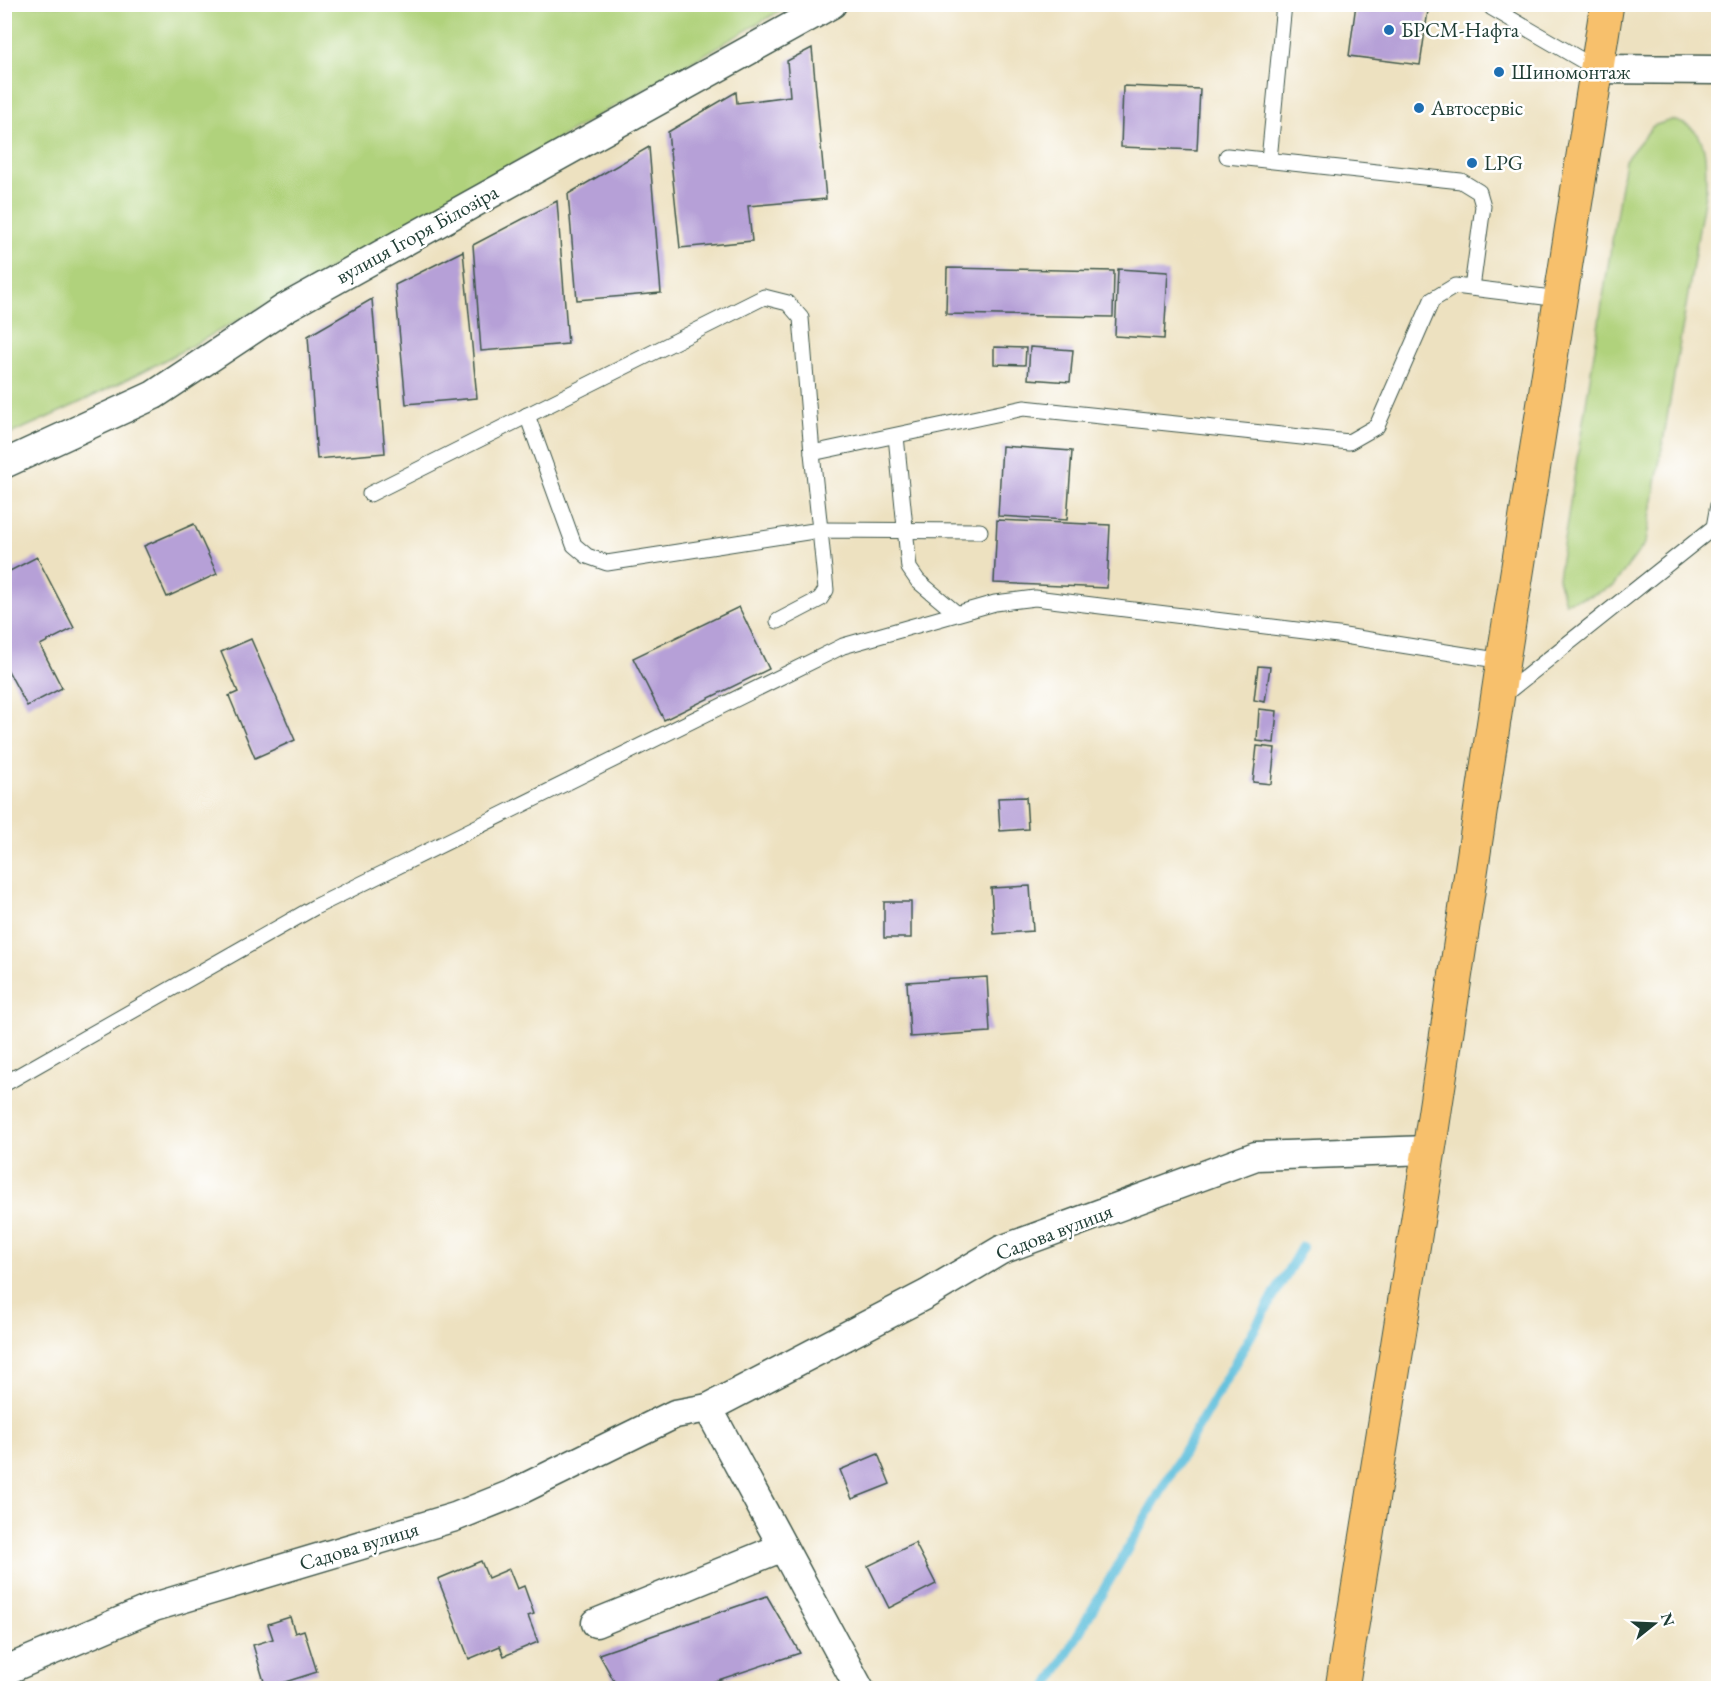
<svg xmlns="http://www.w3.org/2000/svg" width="1723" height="1693" font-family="'EB Garamond',serif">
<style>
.green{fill:#b0d27b;stroke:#688858;stroke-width:1.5}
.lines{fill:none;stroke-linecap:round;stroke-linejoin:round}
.stream{stroke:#5ebfdc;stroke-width:10}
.building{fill:#b6a0d7}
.service-casing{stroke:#3e5649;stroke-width:17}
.minor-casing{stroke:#3e5649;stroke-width:31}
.trunk-casing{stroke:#3e5649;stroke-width:35}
.service{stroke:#fff;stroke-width:15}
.minor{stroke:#fff;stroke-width:28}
.trunk{stroke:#f7c06c;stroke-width:33}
.poi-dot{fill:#1f6fb2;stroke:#fff;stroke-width:2}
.labels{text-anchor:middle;stroke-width:5;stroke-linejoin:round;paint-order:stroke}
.poi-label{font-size:21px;fill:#1f3d34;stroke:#fff;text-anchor:start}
.street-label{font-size:21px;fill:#1f3d34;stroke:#fff}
</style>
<rect width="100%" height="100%" fill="#fff"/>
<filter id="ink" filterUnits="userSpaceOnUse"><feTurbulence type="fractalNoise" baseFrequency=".0167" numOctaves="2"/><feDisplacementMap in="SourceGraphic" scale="12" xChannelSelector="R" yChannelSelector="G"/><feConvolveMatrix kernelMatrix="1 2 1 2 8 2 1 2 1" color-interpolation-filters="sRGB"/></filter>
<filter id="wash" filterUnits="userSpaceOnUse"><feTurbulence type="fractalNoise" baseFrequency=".008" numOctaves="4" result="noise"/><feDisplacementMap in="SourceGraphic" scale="24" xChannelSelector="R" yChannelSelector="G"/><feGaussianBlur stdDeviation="1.35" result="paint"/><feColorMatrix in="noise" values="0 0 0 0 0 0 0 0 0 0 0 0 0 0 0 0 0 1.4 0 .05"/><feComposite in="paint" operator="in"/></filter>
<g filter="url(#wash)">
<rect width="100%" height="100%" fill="#ede1c0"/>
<g class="green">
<path d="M5,5h785c-137,80 -275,158 -412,236 -122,70 -244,141 -373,195z"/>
<path d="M1671,120c39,7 34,36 35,68l-60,354 -33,44 -23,10 -25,6 -7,-24 67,-418 28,-34z"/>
</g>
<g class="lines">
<polyline class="stream" points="1047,1688 1302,1247"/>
</g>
<g id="blocks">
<g class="building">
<polygon points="1356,4 1429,4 1420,65 1349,56"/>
<polygon points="812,48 826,199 748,206 752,241 680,248 668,132 736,92 737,103 790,96 787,61"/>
<polygon points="1123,86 1200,89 1197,150 1121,147"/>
<polygon points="649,147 661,293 577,300 568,194"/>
<polygon points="557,201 568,344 481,351 473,245"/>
<polygon points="463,251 477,398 406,404 395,285"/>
<polygon points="947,268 1114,271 1113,317 946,314"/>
<polygon points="1118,269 1168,272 1164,339 1115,336"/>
<polygon points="372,299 385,453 317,459 308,336"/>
<polygon points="994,347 1026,348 1025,365 994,364"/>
<polygon points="1030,347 1073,350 1070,382 1028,379"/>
<polygon points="1002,446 1072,451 1067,520 998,516"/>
<polygon points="997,520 1110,525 1107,588 994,583"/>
<polygon points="194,524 217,574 167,597 144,546"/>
<polygon points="37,557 74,628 40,645 62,688 27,706 4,663 4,574"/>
<polygon points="739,607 769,669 664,720 633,658"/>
<polygon points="251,639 295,740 255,758 229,696 238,692 221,652"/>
<polygon points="1258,666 1270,667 1265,702 1254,700"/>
<polygon points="1259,709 1277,711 1274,743 1257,741"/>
<polygon points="1257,746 1275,748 1271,784 1253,782"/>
<polygon points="1026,797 1028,829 1000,831 998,798"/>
<polygon points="1030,886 1033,931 994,934 991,888"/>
<rect x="884" y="902" width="27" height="36"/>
<polygon points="987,977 990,1032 910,1037 907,982"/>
<polygon points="878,1454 890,1484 852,1499 840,1470"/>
<polygon points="915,1543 936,1584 889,1608 868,1566"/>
<polygon points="481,1561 488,1578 509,1569 517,1589 524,1586 534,1614 528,1616 538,1642 504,1656 500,1646 469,1659 438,1579"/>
<polygon points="767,1596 800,1653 694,1688 618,1688 599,1654"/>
<polygon points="290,1617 295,1633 304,1630 317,1672 266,1688 253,1645 273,1639 268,1624"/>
</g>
</g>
</g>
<g filter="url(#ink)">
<use href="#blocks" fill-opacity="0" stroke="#3e5649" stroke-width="1.5"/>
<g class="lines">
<g class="service-casing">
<g id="service">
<polyline points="1490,4 1492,8 1597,69"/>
<polyline points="1227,156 1461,181 1479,192 1483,206 1472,288"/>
<polyline points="1269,160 1284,4"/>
<polyline points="527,415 574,545 587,556 607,563 820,530 812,453"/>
<polyline points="896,436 909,568 918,581 956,613"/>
<polyline points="370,494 764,297 788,303 801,318 812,453 1024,408 1349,442 1377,426 1432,300 1455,286 1560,299"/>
<polyline points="778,621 820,599 826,590 820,530 980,531"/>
<polyline points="1501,697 1714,527 1718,505"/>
<polyline points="4,1084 315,907 843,646 995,603 1035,598 1338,635 1503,661"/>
</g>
</g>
<g class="minor-casing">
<g id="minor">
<polyline points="1597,69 1718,70"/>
<polyline points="4,464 154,395 285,308 832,4"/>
<polyline points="708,1408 859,1688"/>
<polyline points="596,1623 783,1547"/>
<polyline points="4,1671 154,1607 455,1517 512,1494 675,1414 708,1408 927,1294 1001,1250 1256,1156 1429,1150"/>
</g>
</g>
<g class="trunk-casing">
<polyline id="trunk" points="1342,1688 1429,1150 1503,661 1607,4"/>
</g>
<use href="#service" class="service"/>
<use href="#minor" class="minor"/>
<use href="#trunk" class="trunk"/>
</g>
</g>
<g class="poi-dot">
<circle cx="1389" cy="30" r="6"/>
<circle cx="1499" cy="72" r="6"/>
<circle cx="1419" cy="108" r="6"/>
<circle cx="1472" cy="163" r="6"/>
</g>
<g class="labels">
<g class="poi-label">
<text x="1401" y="37">БРСМ-Нафта</text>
<text x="1511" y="79">Шиномонтаж</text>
<text x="1431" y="115">Автосервіс</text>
<text x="1484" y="170">LPG</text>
</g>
<g class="street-label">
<text transform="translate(417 234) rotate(-29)" y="7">вулиця Ігоря Білозіра</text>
<text transform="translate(1054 1232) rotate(-21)" y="7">Садова вулиця</text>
<text transform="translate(359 1546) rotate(-17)" y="7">Садова вулиця</text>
</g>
</g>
<rect width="1723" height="1693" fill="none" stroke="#fff" stroke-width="24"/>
<g transform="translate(1654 1624) rotate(72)" stroke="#ffffff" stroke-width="4.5" paint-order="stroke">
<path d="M0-4.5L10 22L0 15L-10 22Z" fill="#1f3d34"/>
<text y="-9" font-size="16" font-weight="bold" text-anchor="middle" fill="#1f3d34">N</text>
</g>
</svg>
